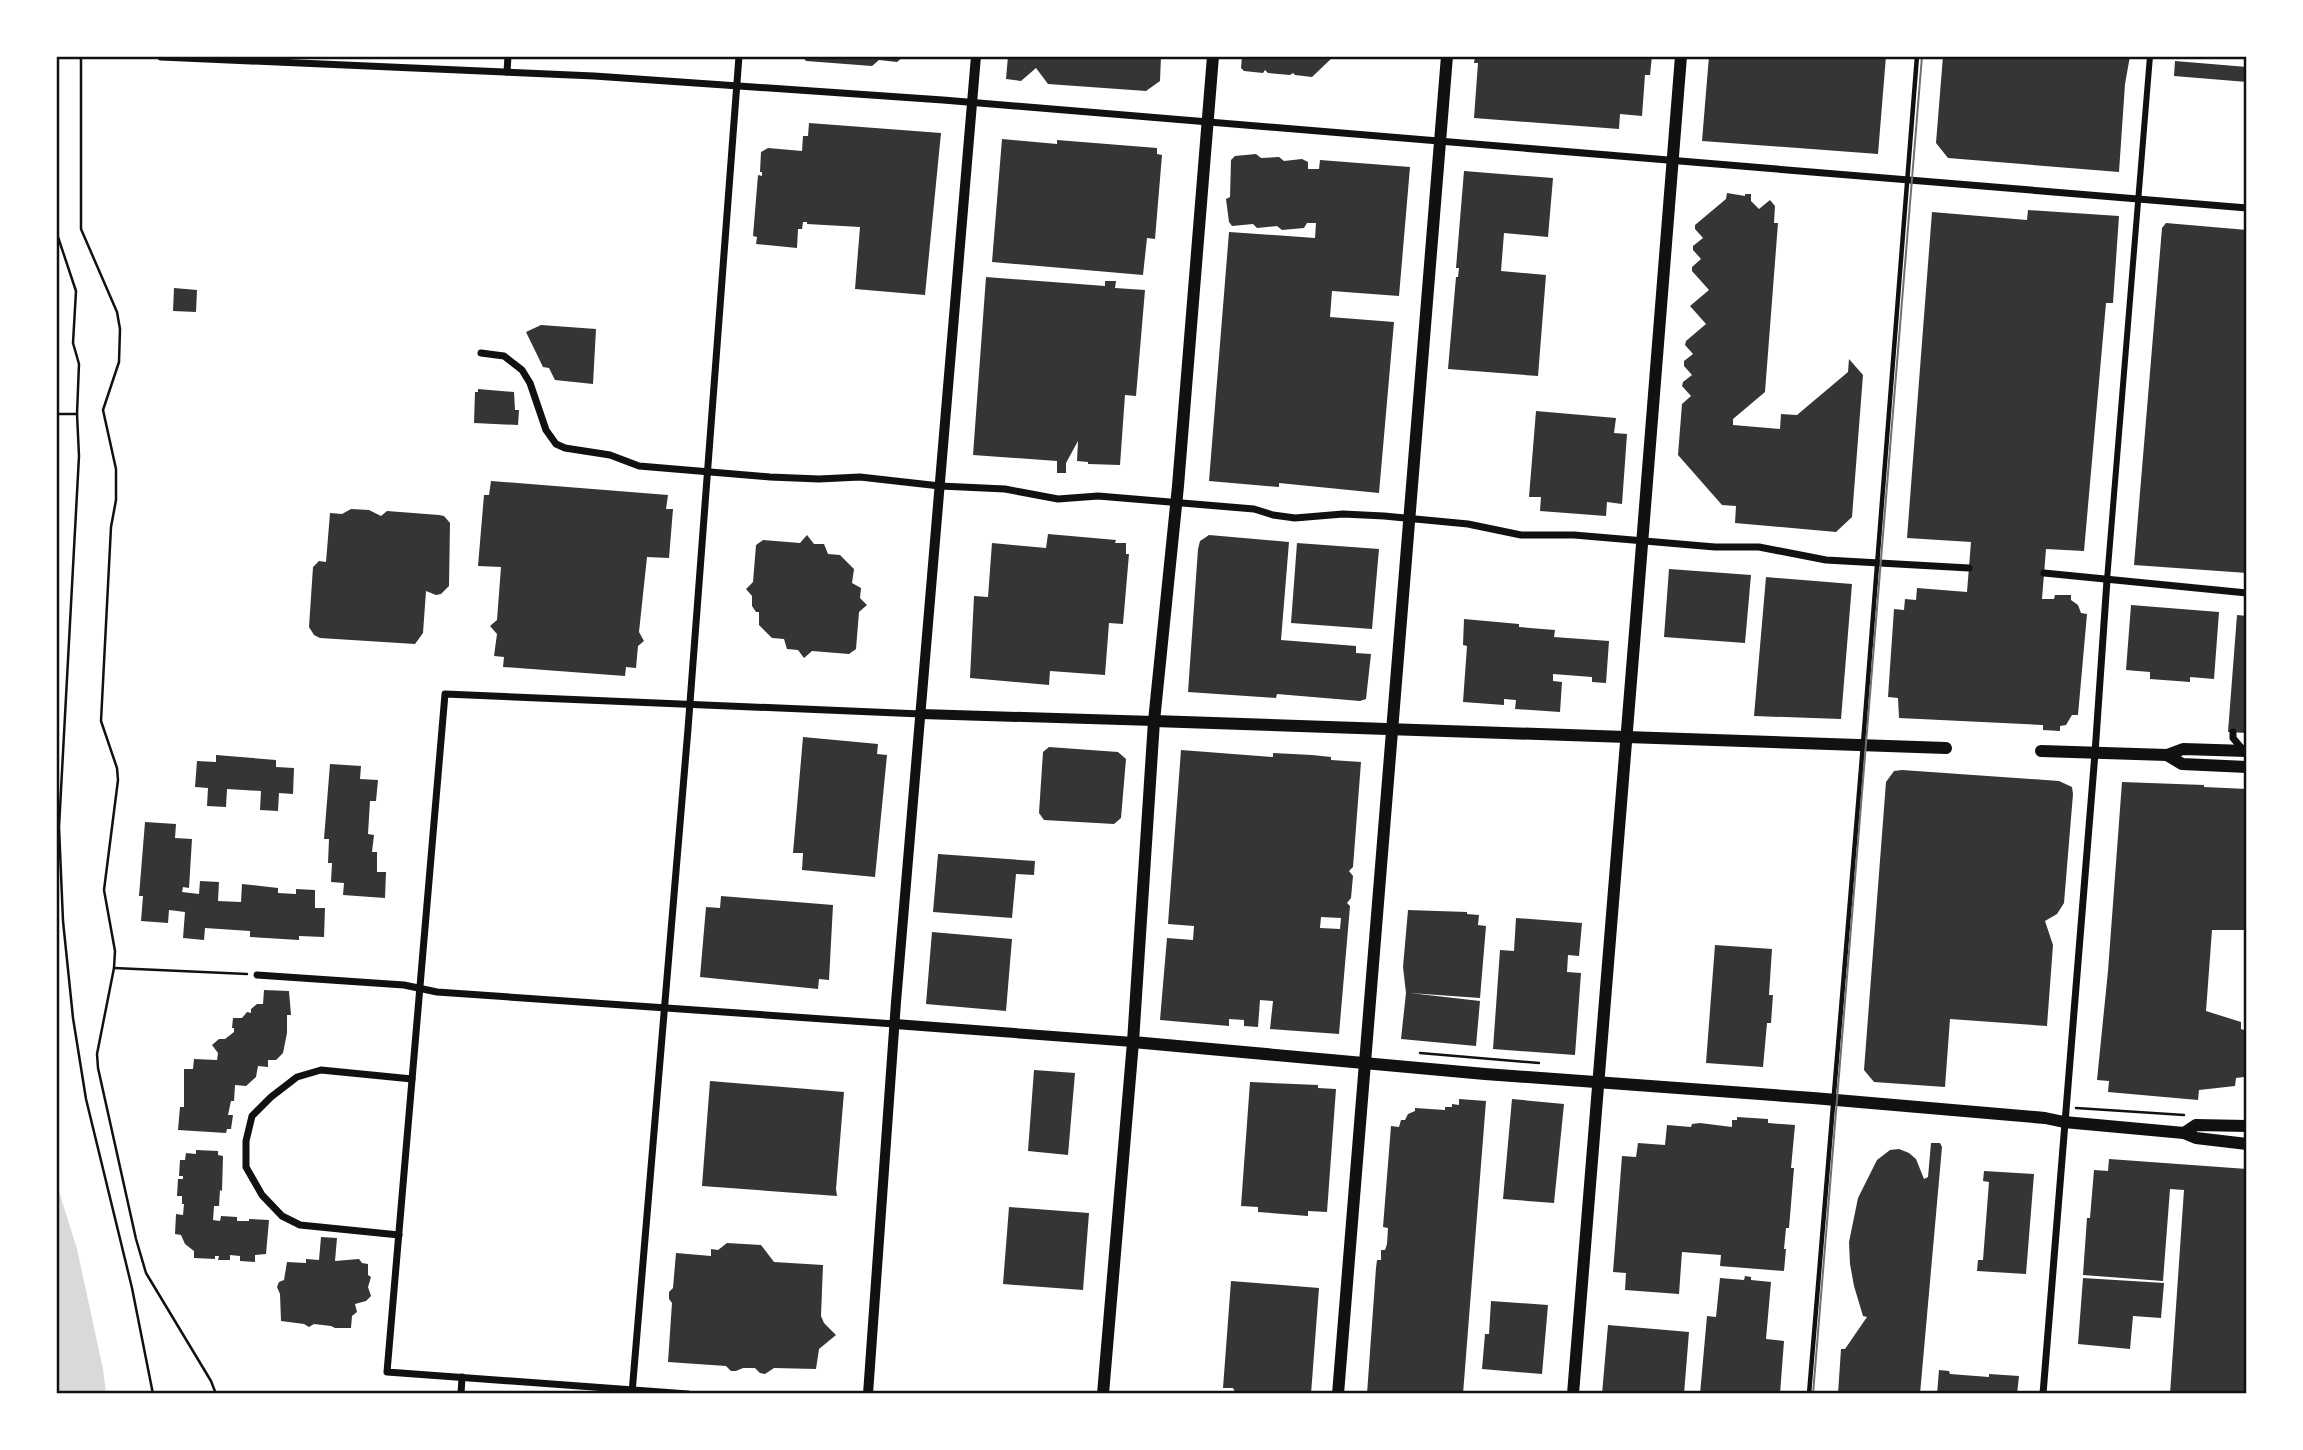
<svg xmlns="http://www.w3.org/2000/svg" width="2303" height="1450" font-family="Inter,sans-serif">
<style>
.water{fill:#d9d9d9}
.building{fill:#353535;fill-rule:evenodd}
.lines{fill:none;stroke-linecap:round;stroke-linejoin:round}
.path{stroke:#111;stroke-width:2.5}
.service{stroke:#111;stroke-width:4.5}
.pedestrian{stroke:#111;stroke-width:6}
.minor{stroke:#111;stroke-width:7}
.tertiary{stroke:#111;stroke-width:10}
.secondary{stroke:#111;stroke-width:12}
.tram{stroke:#707070;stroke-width:2}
.neatline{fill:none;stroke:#111;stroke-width:2.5}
</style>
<rect width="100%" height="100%" fill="#fff"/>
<polygon class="water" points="56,1182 77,1249 103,1369 106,1394 56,1394"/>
<g class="building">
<polygon points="802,56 904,56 897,62 879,60 872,66 806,61"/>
<polygon points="1008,56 1161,56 1160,81 1146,91 1048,84 1036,68 1021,81 1006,79"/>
<polygon points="1242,56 1334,56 1312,77 1295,75 1293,73 1290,75 1268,73 1265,70 1263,73 1244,71 1241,68"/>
<polygon points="1475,56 1652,56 1650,75 1645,75 1642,116 1620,114 1619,129 1474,118 1478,63 1474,63"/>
<polygon points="1709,56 1886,56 1878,154 1702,141"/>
<polygon points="1943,56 2130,56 2125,84 2119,172 1948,158 1936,143"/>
<polygon points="2175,61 2247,67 2247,82 2174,76"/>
<polygon points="809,123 941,133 925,295 855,289 860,227 807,224 807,222 803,222 802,229 798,229 797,248 756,244 757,237 753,236 758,175 762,176 762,172 760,172 761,152 768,148 802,151 803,136 808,136"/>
<polygon points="1002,139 1057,144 1057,140 1157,148 1157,154 1162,155 1155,239 1147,238 1143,275 992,262"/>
<polygon points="1256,154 1261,158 1279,157 1284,161 1302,159 1308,162 1308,169 1319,169 1320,160 1410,167 1399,296 1332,291 1330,317 1394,322 1379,493 1279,483 1279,487 1209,481 1229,232 1315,238 1316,223 1307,223 1304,228 1282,230 1277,226 1257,228 1253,224 1232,226 1229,222 1226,199 1230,197 1231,160 1235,156"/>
<polygon points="1464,171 1553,178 1548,237 1504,233 1501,271 1546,275 1538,376 1448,369 1456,277 1458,277 1459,268 1456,268"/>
<polygon points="1727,193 1745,196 1745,194 1751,194 1751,201 1759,209 1770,200 1775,206 1774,223 1778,223 1765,392 1733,419 1733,425 1780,429 1781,414 1797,415 1848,372 1849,359 1863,375 1852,517 1836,532 1735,523 1736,506 1722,505 1678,455 1682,404 1691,396 1682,386 1683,382 1692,375 1684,366 1684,361 1693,354 1685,345 1686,341 1706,324 1690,306 1709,290 1692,271 1692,267 1701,259 1693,250 1693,246 1703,238 1695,229 1695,225 1726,199"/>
<polygon points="2028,210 2119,216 2113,303 2106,303 2084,551 2046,549 2042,599 2054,599 2055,595 2071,595 2071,600 2078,605 2081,613 2087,614 2078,715 2072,715 2066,725 2060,726 2060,731 2043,730 2043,725 1899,718 1898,698 1888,697 1894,609 1904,610 1905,599 1916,600 1917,588 1967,592 1971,542 1907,538 1932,212 2027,220"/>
<polygon points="2166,223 2247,230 2247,573 2134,565 2162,228"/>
<polygon points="986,277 1105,286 1105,281 1116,281 1115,288 1145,290 1136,396 1125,395 1120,465 1088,464 1088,462 1077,461 1078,441 1066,463 1066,473 1057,473 1057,461 973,455"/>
<polygon points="174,288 197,290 196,312 173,311"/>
<polygon points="541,325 596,329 593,384 555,380 549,368 543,367 526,332"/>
<polygon points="478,389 514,392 515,410 519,410 518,425 474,423 475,392 478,392"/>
<polygon points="1536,411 1616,418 1614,433 1627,434 1622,504 1607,502 1606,516 1540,511 1541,497 1529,497"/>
<polygon points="491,481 668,495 666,509 673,509 669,558 647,557 639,632 644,641 638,646 636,668 626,667 625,676 503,667 504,657 494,656 497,634 490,626 497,620 501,567 478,566 484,495 489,495"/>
<polygon points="351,509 369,510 381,516 387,511 439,515 444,516 450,523 449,586 441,594 436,595 426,591 423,633 415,644 320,638 314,635 309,627 313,567 319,561 326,562 330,513 342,514"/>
<polygon points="1048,534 1116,540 1115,543 1126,543 1126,554 1129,554 1123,624 1109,623 1105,675 1050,671 1049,685 970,678 974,596 988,597 992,543 1046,548"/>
<polygon points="807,535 814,544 824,544 828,554 840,555 854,569 852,583 861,588 860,598 867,605 859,612 856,649 849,654 812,651 804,658 798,650 787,649 784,639 772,638 759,625 759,612 756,612 752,606 752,596 746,589 753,582 756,545 763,540 800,543"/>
<polygon points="1209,535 1289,542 1281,640 1356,646 1356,653 1371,654 1366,699 1360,701 1277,694 1276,698 1188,692 1198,549 1200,541"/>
<polygon points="1297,543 1379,549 1372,629 1291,623"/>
<polygon points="1669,569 1751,575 1745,643 1664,637"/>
<polygon points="1766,577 1852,584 1841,719 1754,716"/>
<polygon points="2131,605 2219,612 2214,679 2190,677 2190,682 2150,679 2150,672 2126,670"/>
<polygon points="2237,615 2247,616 2247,733 2228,732"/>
<polygon points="1464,619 1519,624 1519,627 1555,630 1554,637 1609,641 1606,683 1592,682 1592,677 1553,674 1553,681 1562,682 1560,712 1515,709 1516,700 1504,699 1504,705 1463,702 1467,646 1463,645"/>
<polygon points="803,737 878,744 877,754 887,755 875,877 802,870 803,853 793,853"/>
<polygon points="1049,747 1118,752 1126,759 1121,818 1114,824 1044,820 1039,813 1043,752"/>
<path d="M1181,750l92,7v-4l39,2 19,2v3l30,2 -8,105 -4,4 4,5 -2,22 -4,5 3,3 -11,128 -69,-5 3,-28 -13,-1 -2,27 -14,-1v-6l-15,-1v7l-69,-6 7,-82 26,2 1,-14 -26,-2zM1321,917l20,1 -1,11 -20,-1z"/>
<polygon points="216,755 276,760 276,767 294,768 293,794 279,793 278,811 260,810 261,791 227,789 226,807 207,806 208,788 195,787 197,761 216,762"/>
<polygon points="330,764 361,766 360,779 378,780 376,801 370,801 368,834 374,835 372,852 377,852 377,872 386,872 385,898 343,895 344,883 331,882 332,863 328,863 329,839 324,839"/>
<polygon points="1902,770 2059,781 2072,787 2073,794 2064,903 2057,914 2045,921 2053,945 2047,1026 1950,1019 1945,1087 1874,1082 1864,1070 1886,782 1894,771"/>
<polygon points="2122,782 2204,785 2204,787 2247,789 2247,930 2212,930 2206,1011 2241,1022 2241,1029 2247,1031 2244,1077 2236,1078 2235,1086 2199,1090 2198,1100 2108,1092 2109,1081 2097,1080 2108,971"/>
<polygon points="145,822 176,824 175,838 192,839 189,888 183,887 182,892 199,894 200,881 219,882 218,901 241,902 242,884 278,888 278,893 296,894 296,889 315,890 315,908 325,908 324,937 299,936 299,940 250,937 250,931 205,928 204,940 183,938 185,912 169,910 168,923 141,921 143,896 139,896"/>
<polygon points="938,854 1035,861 1034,875 1016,874 1012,918 933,912"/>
<polygon points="721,896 833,905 829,980 819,979 818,989 700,977 706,907 720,908"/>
<polygon points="1408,910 1467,912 1467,914 1479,915 1478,925 1486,926 1480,998 1410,993 1480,1001 1476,1046 1401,1039 1406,993 1403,967"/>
<polygon points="1516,918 1582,923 1579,956 1568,955 1567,972 1581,973 1575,1055 1493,1049 1500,950 1514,951"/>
<polygon points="932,932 1012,939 1006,1011 926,1004"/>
<polygon points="1715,945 1772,949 1769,995 1773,995 1771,1023 1767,1023 1763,1067 1706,1063"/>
<polygon points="264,990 289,991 291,1015 287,1015 287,1033 283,1053 276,1060 268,1060 268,1067 258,1066 256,1077 246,1086 235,1085 234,1101 231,1101 228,1115 233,1115 231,1129 227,1129 226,1133 178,1130 180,1107 184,1107 184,1069 193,1069 194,1059 217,1060 218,1053 212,1045 219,1039 225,1039 234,1032 234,1028 232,1028 233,1018 242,1018 247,1012 251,1013 251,1009 257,1004 263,1004"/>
<polygon points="1034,1070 1075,1073 1068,1155 1028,1151"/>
<polygon points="710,1081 844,1092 836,1189 837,1196 702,1186"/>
<polygon points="1250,1082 1318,1085 1318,1088 1336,1089 1327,1212 1308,1211 1308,1216 1258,1212 1258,1207 1241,1206"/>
<polygon points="1459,1099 1486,1101 1463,1394 1367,1394 1376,1268 1377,1260 1381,1260 1381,1250 1385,1250 1387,1244 1388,1228 1383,1227 1391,1126 1399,1127 1401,1120 1405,1120 1408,1114 1415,1111 1415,1108 1445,1110 1445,1107 1452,1107 1452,1104 1459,1105"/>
<polygon points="1512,1099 1564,1104 1554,1203 1503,1199"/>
<polygon points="1737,1117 1768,1119 1768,1123 1795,1125 1791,1168 1794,1168 1789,1228 1786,1228 1784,1249 1786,1249 1784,1271 1720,1266 1721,1255 1682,1252 1679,1294 1625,1290 1626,1273 1613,1272 1622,1156 1636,1157 1638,1143 1665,1145 1667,1125 1691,1127 1692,1124 1700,1123 1732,1127 1732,1120 1737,1120"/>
<polygon points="1931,1143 1940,1143 1942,1147 1920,1394 1838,1394 1841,1349 1845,1349 1867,1317 1863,1316 1854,1286 1850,1264 1849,1242 1858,1198 1877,1160 1890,1150 1899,1149 1909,1153 1916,1159 1924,1179 1928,1177"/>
<polygon points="196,1150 218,1151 218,1155 223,1156 222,1191 220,1190 219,1206 214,1206 213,1220 220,1221 221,1216 237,1217 237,1221 249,1221 249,1219 269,1220 266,1254 255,1255 255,1262 240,1261 240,1256 230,1255 230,1260 218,1260 219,1256 215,1256 215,1259 194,1258 194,1251 185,1244 181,1235 175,1234 176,1214 183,1215 184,1204 182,1204 182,1196 177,1196 178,1179 183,1179 183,1176 179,1176 180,1160 185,1160 186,1153 196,1154"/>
<polygon points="2109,1159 2247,1169 2247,1394 2170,1394 2184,1190 2170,1189 2163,1281 2083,1275 2087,1218 2090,1218 2094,1170 2108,1171"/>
<polygon points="1984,1171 2034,1174 2026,1274 1977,1271 1978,1260 1983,1260 1989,1182 1983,1181"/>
<polygon points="1009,1207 1089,1213 1083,1290 1003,1284"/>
<polygon points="321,1237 337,1238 335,1261 359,1259 362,1263 368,1264 368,1275 371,1277 368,1287 371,1296 366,1301 355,1304 357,1312 352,1316 351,1328 335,1328 331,1326 314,1324 309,1327 304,1324 281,1321 280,1294 277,1287 279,1282 284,1280 287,1262 306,1263 306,1259 319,1260"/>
<polygon points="727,1243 761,1245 774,1262 823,1265 821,1316 824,1323 836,1335 819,1349 816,1369 774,1368 765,1374 760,1373 755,1368 743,1368 736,1371 731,1371 726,1366 668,1362 672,1303 669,1299 669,1292 673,1288 676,1253 711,1256 711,1249 718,1250"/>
<polygon points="1745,1276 1751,1277 1751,1280 1771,1282 1766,1339 1784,1341 1780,1394 1700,1394 1707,1316 1716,1317 1720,1278 1744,1280"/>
<polygon points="2083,1278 2164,1283 2161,1318 2133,1316 2130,1349 2078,1344"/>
<polygon points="1231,1281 1319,1288 1311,1394 1266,1394 1235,1392 1233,1388 1223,1388"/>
<polygon points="1491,1301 1548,1305 1542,1374 1482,1369 1485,1334 1489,1334"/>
<polygon points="1608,1325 1689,1332 1684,1394 1602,1394"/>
<polygon points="1939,1370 1949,1371 1950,1374 1989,1377 1989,1374 2019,1376 2017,1394 1937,1394"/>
</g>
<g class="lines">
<g class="path">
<polyline points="81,56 81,229 117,312 120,329 119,362 103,410 116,469 116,500 111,527 101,721 117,768 118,780 104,890 115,951 114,968 97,1054 98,1068 136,1239 146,1273 211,1381 216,1394"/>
<polyline points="56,231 76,291 73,343 79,364 77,414 79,456 59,827 63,921 73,1018 86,1099 132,1288 153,1394"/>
<polyline points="56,414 77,414"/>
<polyline points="114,968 247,974"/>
<polyline points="1420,1053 1539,1063"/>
<polyline points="2076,1108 2184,1115"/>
</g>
<polyline class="service" points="1809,1394 1861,769 1917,56"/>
<polyline class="pedestrian" points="2107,580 2150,56"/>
<g class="minor">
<polyline points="161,57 594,76 943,100 2247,208"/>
<polyline points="507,72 508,56"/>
<polyline points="481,353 504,356 522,370 530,383 546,430 556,444 565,448 610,455 639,466 770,477 819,479 860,477 940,486 1005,489 1058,499 1098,496 1254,509 1273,515 1295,518 1343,514 1384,516 1468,524 1521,535 1574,535 1715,547 1759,547 1826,560 1969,568"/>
<polyline points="2044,573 2247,593"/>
<polyline points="2233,732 2233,738 2243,750"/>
<polyline points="257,975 404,985 437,992 895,1024"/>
<polyline points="399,1235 300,1225 282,1216 262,1195 246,1167 246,1141 252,1116 271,1097 297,1077 321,1070 412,1079"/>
<polyline points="632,1393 688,729 739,56"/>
<polyline points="461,1394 462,1377"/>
<polyline points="688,1394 387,1372 445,694 921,714"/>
<polyline points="2043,1394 2095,753 2107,580"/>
</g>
<g class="tertiary">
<polyline points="921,714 1154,721"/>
<polyline points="895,1024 1133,1042"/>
<polyline points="868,1394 896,1002 976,56"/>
</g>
<g class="secondary">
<polyline points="1154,721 1946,748"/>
<polyline points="2041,751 2167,755 2183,749 2247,751"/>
<polyline points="2167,755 2182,764 2247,767"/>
<polyline points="1133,1042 1485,1074 1813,1098 2045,1118 2064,1122 2184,1133 2196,1138 2247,1144"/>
<polyline points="2184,1133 2196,1125 2247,1126"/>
<polyline points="1103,1394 1133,1042 1154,721 1178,486 1213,56"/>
<polyline points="1338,1394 1447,56"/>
<path d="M1573,1394c39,-446 71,-892 108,-1338"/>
</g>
<polyline class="tram" points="1813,1394 1922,56"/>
</g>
<rect width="2303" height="1450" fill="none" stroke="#ffffff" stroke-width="116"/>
<rect x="58" y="58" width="2187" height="1334" class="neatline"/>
</svg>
